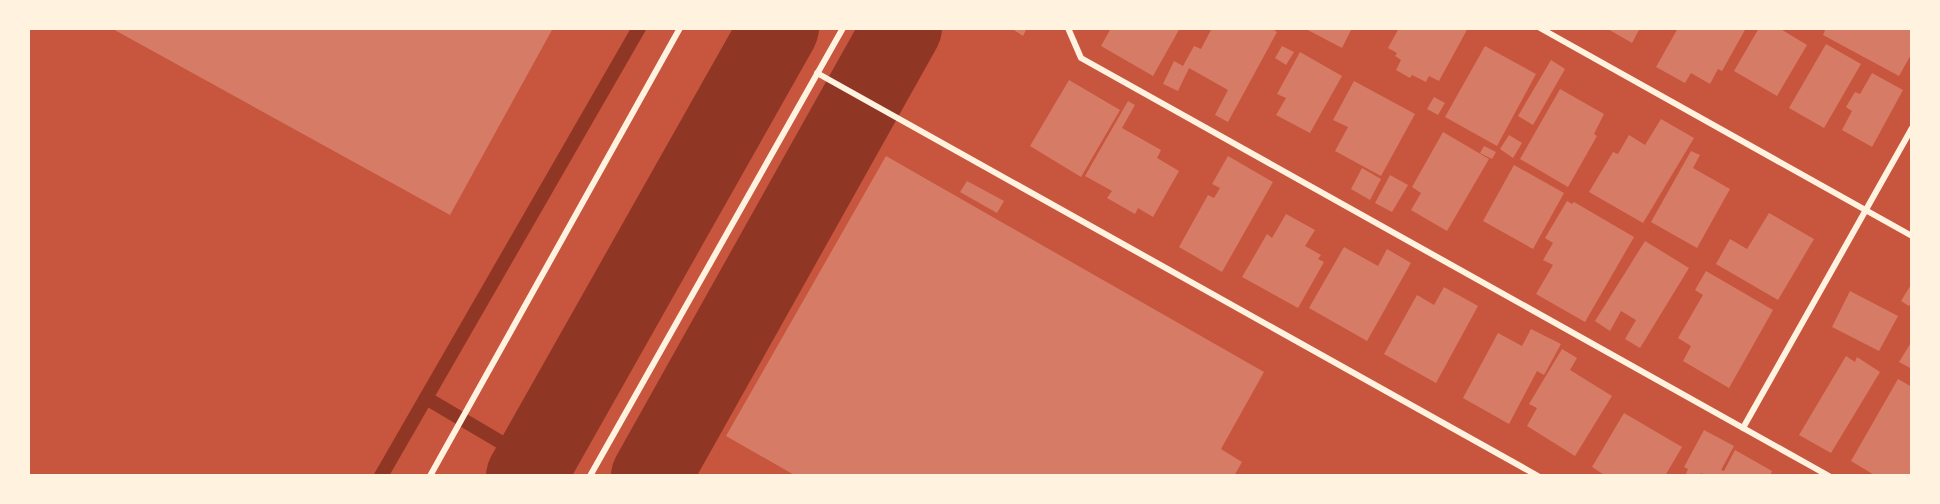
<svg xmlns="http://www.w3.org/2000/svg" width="1940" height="504" font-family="Poppins,sans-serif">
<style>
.water{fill:#8f3625}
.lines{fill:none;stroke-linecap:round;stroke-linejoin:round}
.stream{stroke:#8f3625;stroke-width:14}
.river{stroke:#8f3625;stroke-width:80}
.building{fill:#d67c66}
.minor{stroke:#fff3e0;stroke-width:6}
</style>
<rect width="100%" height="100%" fill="#c8553d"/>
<polygon class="water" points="650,445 676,462 669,475 635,475"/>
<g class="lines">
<g class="stream">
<polyline points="426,398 553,473"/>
<polyline points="381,476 639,28"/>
</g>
<g class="river">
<polyline points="526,476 779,28"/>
<polyline points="651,476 902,28"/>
</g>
</g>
<g class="building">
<polygon points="111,28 553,28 450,215"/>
<polygon points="1011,28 1027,28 1023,36"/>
<polygon points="1111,28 1180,28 1153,76 1101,46"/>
<polygon points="1212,28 1271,28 1277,32 1228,122 1215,115 1228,90 1189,68 1178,91 1163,84 1174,61 1183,66 1194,46 1201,49"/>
<polygon points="1304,28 1352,28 1342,48"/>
<polygon points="1399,28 1468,28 1439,81 1429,76 1426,82 1412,75 1410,78 1396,70 1401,60 1395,56 1397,53 1388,48"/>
<polygon points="1606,28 1640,28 1632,43"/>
<polygon points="1678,28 1746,28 1722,71 1718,69 1710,84 1691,73 1685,83 1656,67"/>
<polygon points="1759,28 1779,28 1807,45 1777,96 1734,71"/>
<polygon points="1826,28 1912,28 1912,53 1899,76 1823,35"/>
<polygon points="1826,44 1861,64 1824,128 1789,108"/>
<polygon points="1282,46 1294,52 1286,65 1275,58"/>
<polygon points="1485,46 1536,74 1497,146 1445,117"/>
<polygon points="1300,52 1342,76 1310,133 1276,115 1286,98 1277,94"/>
<polygon points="1551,60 1565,69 1533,125 1518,116"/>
<polygon points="1872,73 1903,90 1872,147 1842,130 1852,111 1846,107 1855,92 1860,94"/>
<polygon points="1069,80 1120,110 1081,177 1030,146"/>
<polygon points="1354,81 1415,114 1381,176 1335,151 1348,127 1333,120"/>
<polygon points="1560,89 1604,114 1594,134 1597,136 1568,187 1520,159"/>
<polygon points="1434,97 1445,103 1438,115 1427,109"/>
<polygon points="1128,101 1135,105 1122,128 1161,150 1157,158 1179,171 1153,217 1138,208 1135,214 1107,198 1112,191 1085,176"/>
<polygon points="1661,119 1694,138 1643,223 1589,192 1613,152 1618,154 1629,135 1645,145"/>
<polygon points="1443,132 1489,159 1447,231 1411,210 1421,193 1412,187"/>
<polygon points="1509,135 1522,143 1513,158 1500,149"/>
<polygon points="1484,146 1496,152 1492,159 1480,153"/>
<polygon points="1691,151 1700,155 1693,168 1730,189 1697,248 1651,222"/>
<polygon points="886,156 1264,372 1221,449 1242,462 1234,476 796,476 726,436"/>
<polygon points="1228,156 1273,182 1222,272 1179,247 1208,195 1214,198 1220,188 1212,184"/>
<polygon points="1514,165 1564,193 1533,249 1483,221"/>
<polygon points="1362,168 1381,179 1370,200 1351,189"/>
<polygon points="1390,175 1408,185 1392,212 1375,203"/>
<polygon points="967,181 1004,201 997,213 960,192"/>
<polygon points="1567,201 1572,204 1574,202 1634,237 1585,322 1536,294 1553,265 1543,260 1553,243 1545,238"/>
<polygon points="1769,213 1814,239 1778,300 1716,264 1730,239 1747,249"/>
<polygon points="1286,214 1315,230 1305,246 1321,255 1318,259 1324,262 1298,308 1242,277 1267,234 1272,238"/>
<polygon points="1645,241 1689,268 1640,348 1625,339 1636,320 1621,311 1610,331 1595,321"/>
<polygon points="1344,247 1378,266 1387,249 1411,263 1367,341 1309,308"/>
<polygon points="1706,271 1773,310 1729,388 1683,361 1691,346 1678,338 1703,295 1695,290"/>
<polygon points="1912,283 1912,302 1909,306 1901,301"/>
<polygon points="1444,287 1478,306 1436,383 1384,354 1417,295 1434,305"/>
<polygon points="1850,291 1898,316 1879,351 1832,327"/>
<polygon points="1531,329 1561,344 1544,375 1537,371 1509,424 1463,398 1498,333 1522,346"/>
<polygon points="1912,341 1912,369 1899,362"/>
<polygon points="1562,349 1577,358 1570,370 1612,396 1575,456 1527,426 1537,408 1529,404"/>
<polygon points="1846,356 1855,362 1857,357 1880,372 1831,453 1799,435"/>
<polygon points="1898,379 1912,387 1912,476 1876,476 1851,461"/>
<polygon points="1624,413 1682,447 1665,476 1606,476 1592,467"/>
<polygon points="1704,430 1734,446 1721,470 1724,471 1735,450 1772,471 1770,476 1707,476 1701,473 1700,476 1685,476 1688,469 1684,467"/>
</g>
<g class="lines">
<g class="minor">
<polyline points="1068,28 1081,58 1829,476"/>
<polyline points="1540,28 1912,236"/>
<polyline points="817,73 1538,476"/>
<polyline points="1743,428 1912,128"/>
<polyline points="430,476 680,28"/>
<polyline points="590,476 843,28"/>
</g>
</g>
<rect width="1940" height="504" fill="none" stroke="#fff3e0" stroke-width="60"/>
</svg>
